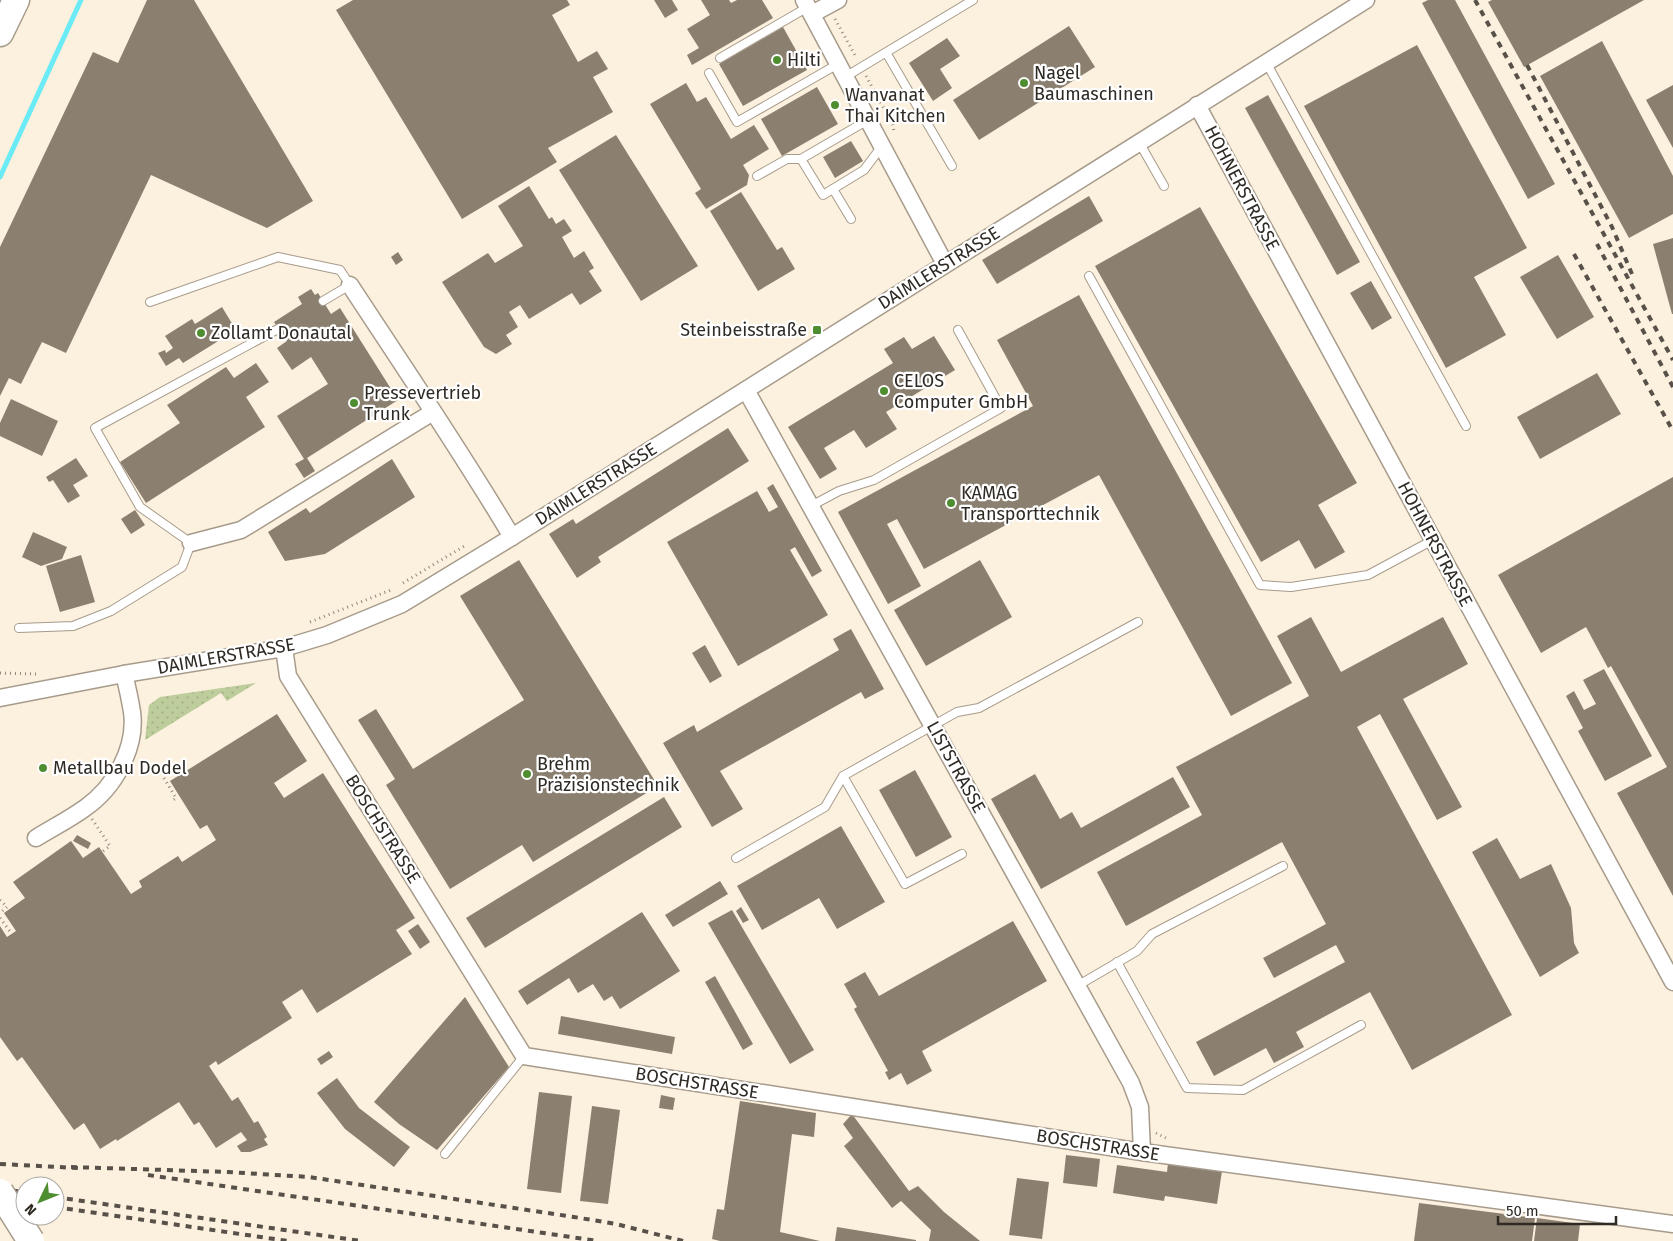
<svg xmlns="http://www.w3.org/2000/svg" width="1673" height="1241" font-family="'Fira Sans',sans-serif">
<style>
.grass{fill:url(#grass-dots)}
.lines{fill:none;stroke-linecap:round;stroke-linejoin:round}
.stream{stroke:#6bebf6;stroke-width:5}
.building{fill:#8b8070}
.service-casing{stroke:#a79b8b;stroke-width:10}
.minor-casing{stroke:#a79b8b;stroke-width:19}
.primary-casing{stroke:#a79b8b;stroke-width:29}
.path{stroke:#92897e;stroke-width:3;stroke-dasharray:1 4;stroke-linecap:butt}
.service{stroke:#fff;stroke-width:8}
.minor{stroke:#fff;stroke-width:16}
.primary{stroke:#fff;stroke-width:26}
.rail{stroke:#585149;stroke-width:4;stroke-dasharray:6 6;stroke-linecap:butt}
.primary-bridge-casing{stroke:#a79b8b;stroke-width:29;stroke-linecap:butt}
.primary-bridge{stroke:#fff;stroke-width:26}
.poi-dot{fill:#4e8e30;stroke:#fff;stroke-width:2}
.labels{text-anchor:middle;stroke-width:4.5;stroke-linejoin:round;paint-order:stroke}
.poi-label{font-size:18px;fill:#2f2a24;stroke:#fff;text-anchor:start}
.street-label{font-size:18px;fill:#2f2a24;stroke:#fff}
</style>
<defs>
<pattern id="grass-dots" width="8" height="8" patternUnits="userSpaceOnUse" patternTransform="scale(1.25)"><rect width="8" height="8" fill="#bdcd9b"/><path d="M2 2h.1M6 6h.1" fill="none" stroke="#a3b085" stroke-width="1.8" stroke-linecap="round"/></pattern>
</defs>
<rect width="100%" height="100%" fill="#fcf0de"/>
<polygon class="grass" points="256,683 227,701 221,693 145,740 149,705 160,697"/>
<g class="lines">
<polyline class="stream" points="0,177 81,0"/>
</g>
<g class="building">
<polygon points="147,0 194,0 313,201 267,228 151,175 66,353 42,342 21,384 9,378 0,396 0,247 93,52 118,63"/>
<polygon points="353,0 567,0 570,5 552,15 578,62 597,51 608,69 593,77 613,112 548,148 557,162 462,219 336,10"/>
<polygon points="654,0 672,0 678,10 665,18"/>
<polygon points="701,0 729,0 731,3 737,0 762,0 773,18 692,65 687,55 699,48 687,29 710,15"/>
<polygon points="1428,0 1455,0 1555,184 1528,199 1422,3"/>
<polygon points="1492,0 1644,0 1524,67 1488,2"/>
<polygon points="1069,26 1095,67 979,140 953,100"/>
<polygon points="783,27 807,70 743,106 719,64"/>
<polygon points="947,38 960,56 940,69 952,88 933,101 909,63"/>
<polygon points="1602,41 1673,176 1673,214 1629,238 1540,76"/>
<polygon points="1417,45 1527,248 1474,277 1506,335 1446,368 1304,106"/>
<polygon points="686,83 697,102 706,97 731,139 754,125 769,149 743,165 749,175 747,185 706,209 695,193 701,189 650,104"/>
<polygon points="1673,85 1673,148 1646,100"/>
<polygon points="817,87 838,124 782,156 761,119"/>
<polygon points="1268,95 1360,262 1337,275 1245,108"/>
<polygon points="616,135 698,266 641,301 559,170"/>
<polygon points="851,141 863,161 835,178 823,157"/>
<polygon points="529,186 549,219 552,217 556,224 564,219 572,231 562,237 574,258 584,251 594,268 589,271 602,291 580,305 572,293 529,319 520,305 509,312 518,327 506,335 512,344 496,354 484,347 442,282 488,253 495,263 523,246 498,206"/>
<polygon points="741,192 777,250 782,247 795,269 758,291 710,211"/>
<polygon points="1089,196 1103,221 997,284 982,260"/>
<polygon points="1200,207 1357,483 1318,505 1345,552 1315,569 1299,540 1261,562 1095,266"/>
<polygon points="1673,238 1673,314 1672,314 1653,244"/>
<polygon points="398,252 403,260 396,265 391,257"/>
<polygon points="1558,255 1594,317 1557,339 1520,277"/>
<polygon points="1371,281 1392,318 1372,330 1350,293"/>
<polygon points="311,289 315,295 318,293 331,314 340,308 398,400 307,458 315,471 304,478 295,464 304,459 277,416 328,384 311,357 292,370 277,348 287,341 274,322 302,304 298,297"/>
<polygon points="1079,295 1292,683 1231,716 1099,475 924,569 897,519 887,524 921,586 888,604 838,512 1033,406 997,340"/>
<polygon points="222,307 236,330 183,363 179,358 166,366 158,353 165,350 166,353 173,348 165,336 192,319 195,324"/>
<polygon points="934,336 955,370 886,412 897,429 866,448 854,430 824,448 837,469 820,479 788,427 893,363 884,349 904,337 912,349"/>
<polygon points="256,363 269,382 246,397 265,427 146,503 120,462 180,423 167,405 226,367 234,378"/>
<polygon points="1597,373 1621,414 1540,459 1517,417"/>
<polygon points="11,399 58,421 42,456 0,436 0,423"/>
<polygon points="728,428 749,461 598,557 601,562 577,578 549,534 573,519 576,524"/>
<polygon points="76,458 88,476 73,485 80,496 68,503 53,480 49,482 46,477"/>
<polygon points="392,459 415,497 325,554 285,561 268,532 306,508 310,513"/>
<polygon points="1673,477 1673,896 1617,793 1667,767 1611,666 1608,668 1586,627 1541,653 1498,575"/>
<polygon points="773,484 822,571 812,577 795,547 790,550 828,615 738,666 667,542 757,491 769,512 778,507 767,488"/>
<polygon points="135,510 145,525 131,534 121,519"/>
<polygon points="33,532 67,547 62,559 41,566 22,557"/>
<polygon points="81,555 95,602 60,612 46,566"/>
<polygon points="519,560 658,786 533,862 522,845 450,889 386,785 395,779 358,720 376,709 413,769 524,700 460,596"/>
<polygon points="980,560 1012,617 926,666 894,610"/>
<polygon points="1311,617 1341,672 1443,617 1468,664 1403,699 1462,807 1437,820 1380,714 1357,727 1512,1015 1412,1070 1370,992 1296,1032 1304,1047 1274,1063 1266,1048 1214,1076 1196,1042 1345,962 1336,945 1274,978 1263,958 1326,924 1282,842 1126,926 1097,872 1202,815 1176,767 1309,696 1277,636"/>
<polygon points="851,629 884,689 865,699 861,692 720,771 743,809 712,827 663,743 694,725 697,732 839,650 833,639"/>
<polygon points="705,645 722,676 710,683 692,653"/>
<polygon points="1604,669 1652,756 1605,781 1578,731 1583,728 1566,696 1574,691 1584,710 1596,704 1583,680"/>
<polygon points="277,714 307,761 274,783 284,798 323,773 415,918 396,930 412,954 317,1013 302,989 282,1002 292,1018 218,1065 216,1061 209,1066 232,1101 238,1097 254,1123 258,1121 267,1137 264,1139 268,1145 250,1152 241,1152 237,1146 247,1140 241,1132 216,1148 199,1122 194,1125 179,1102 117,1141 116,1139 100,1149 84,1123 74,1130 22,1057 17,1061 0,1037 0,926 7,937 16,931 4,913 25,898 13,882 71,841 83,858 99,847 131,894 142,887 139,881 178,856 182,862 216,840 207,825 200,829 170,781"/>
<polygon points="915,770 952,837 916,857 879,790"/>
<polygon points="1035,774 1060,819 1072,812 1081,828 1173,777 1190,807 1041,889 991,799"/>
<polygon points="664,797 682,827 485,948 466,918"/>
<polygon points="841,826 885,902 837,929 819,898 762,930 737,886"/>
<polygon points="77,835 91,843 88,849 73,841"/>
<polygon points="1497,838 1520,879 1551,864 1571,908 1574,943 1579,953 1540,977 1472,852"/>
<polygon points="720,881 728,894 673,927 665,915"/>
<polygon points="741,907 749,920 743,923 736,911"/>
<polygon points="732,910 814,1050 790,1064 708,923"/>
<polygon points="642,912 680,971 620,1009 612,996 604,1001 593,984 578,993 569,978 527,1005 518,991"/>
<polygon points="1013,921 1047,981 922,1051 932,1071 907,1085 901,1073 889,1080 885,1072 888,1071 854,1009 857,1007 844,984 865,972 879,996"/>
<polygon points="418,924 430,942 420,949 408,931"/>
<polygon points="715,976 753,1044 743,1050 705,982"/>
<polygon points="465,997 509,1067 437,1150 399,1124 374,1102"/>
<polygon points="561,1016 675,1037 672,1054 558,1034"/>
<polygon points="329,1051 333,1057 321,1065 317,1059"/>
<polygon points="337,1078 359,1108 410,1147 394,1167 345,1129 317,1093"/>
<polygon points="539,1092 572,1096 561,1193 527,1189"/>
<polygon points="661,1095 675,1098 673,1110 659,1108"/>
<polygon points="740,1101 816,1113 814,1137 792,1134 780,1232 820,1241 720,1241 712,1239 717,1209 724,1210"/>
<polygon points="592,1106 620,1110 608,1204 580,1201"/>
<polygon points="852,1114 909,1191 918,1186 944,1212 980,1241 929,1241 931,1230 901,1201 892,1208 844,1146 853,1138 843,1124"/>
<polygon points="1066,1155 1100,1159 1097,1187 1063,1183"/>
<polygon points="1168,1163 1222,1171 1217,1204 1165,1196 1164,1201 1113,1193 1117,1165 1167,1172"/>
<polygon points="1017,1178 1049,1182 1042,1239 1009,1235"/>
<polygon points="1419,1203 1535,1218 1532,1241 1414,1241"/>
<polygon points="1537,1218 1580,1224 1578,1241 1534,1241"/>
<polygon points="837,1227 916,1240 916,1241 835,1241"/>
</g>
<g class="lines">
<g class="service-casing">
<g id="service">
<polyline points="887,54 952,166"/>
<polyline points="720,58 808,7"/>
<polyline points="1266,62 1466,426"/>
<polyline points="709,73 737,122 838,64"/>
<polyline points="845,77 973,0"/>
<polyline points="1139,142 1164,186"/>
<polyline points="801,159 823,195 864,170 882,146"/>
<polyline points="757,176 787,159 801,159 868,120"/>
<polyline points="833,189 851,219"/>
<polyline points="1089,276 1260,585 1291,587 1368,575 1433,540"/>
<polyline points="150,302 278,257 340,270 350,285 323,301"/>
<polyline points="811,506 839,491 874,480 1001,408 958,330"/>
<polyline points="19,628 73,626 111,611 182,567 191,543 140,507 95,428 278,329"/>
<polyline points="843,776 905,884 962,854"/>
<polyline points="736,858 825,807 843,776 957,712 979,708 1138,622"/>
<polyline points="1117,962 1187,1088 1243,1090 1361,1025"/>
<polyline points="1077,986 1137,951 1152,934 1283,866"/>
<polyline points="445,1154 524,1056"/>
</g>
</g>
<g class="minor-casing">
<g id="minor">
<polyline points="804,0 945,264"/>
<polyline points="812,14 838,0"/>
<polyline points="1197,105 1673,982"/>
<path d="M350,285c55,84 111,166 162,252"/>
<polyline points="746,390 1131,1083 1140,1107 1142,1152"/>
<polyline points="191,543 241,530 433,412"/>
<polyline points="284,648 288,676 524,1056 1142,1152 1673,1224"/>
<polyline points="0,698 124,674 284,648 327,635 402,604 512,537 1366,0"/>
<path d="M36,838c16,-10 34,-19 49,-30 29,-20 52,-60 47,-96 -2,-13 -5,-26 -8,-38"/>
</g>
</g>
<g class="primary-casing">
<polyline id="primary" points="0,33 16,0"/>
</g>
<g class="path">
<polyline points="835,19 856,57"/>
<polyline points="866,76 893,125 894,133"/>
<polyline points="403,583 466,545"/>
<polyline points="310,622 391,590"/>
<polyline points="0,673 36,674"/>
<polyline points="164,778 176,798 171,802"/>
<polyline points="92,819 110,846 102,852"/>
<polyline points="0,900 7,907 0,913"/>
<polyline points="0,918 12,934"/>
<polyline points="1156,1133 1168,1139"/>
</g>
<use href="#service" class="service"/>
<use href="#minor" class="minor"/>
<use href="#primary" class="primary"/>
<g class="rail">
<polyline points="1475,0 1673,360"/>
<polyline points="1527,65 1612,227 1632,274"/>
<polyline points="1597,244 1673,387"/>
<polyline points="1574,254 1673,431"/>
<polyline points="0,1164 78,1168"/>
<polyline points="71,1167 228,1172 309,1177 574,1217 616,1224 683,1241"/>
<polyline points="148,1175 598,1241"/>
<polyline points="0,1189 25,1192"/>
<polyline points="55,1197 361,1241"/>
<polyline points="0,1199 25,1203"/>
<polyline points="55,1207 288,1241"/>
</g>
<g class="primary-bridge-casing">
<polyline id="primary-bridge" points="0,1192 31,1241"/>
</g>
<use href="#primary-bridge" class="primary-bridge"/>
</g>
<g class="poi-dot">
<circle cx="777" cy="60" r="5"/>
<circle cx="1024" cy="83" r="5"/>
<circle cx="835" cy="105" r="5"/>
<rect x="812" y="325" width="10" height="10" rx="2.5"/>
<circle cx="201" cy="333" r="5"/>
<circle cx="884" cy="391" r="5"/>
<circle cx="354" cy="403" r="5"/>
<circle cx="951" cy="503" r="5"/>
<circle cx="43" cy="768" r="5"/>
<circle cx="527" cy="774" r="5"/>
</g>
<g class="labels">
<g class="poi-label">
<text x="787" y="66">Hilti</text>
<text x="1034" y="79">Nagel<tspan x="1034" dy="21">Baumaschinen</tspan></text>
<text x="845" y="101">Wanvanat<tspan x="845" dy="21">Thai Kitchen</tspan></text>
<text x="807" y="336" text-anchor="end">Steinbeisstraße</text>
<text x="211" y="339">Zollamt Donautal</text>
<text x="894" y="387">CELOS<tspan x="894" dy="21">Computer GmbH</tspan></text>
<text x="364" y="399">Pressevertrieb<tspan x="364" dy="21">Trunk</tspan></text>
<text x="961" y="499">KAMAG<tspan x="961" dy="21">Transporttechnik</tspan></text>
<text x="537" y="770">Brehm<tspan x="537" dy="21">Präzisionstechnik</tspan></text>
<text x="53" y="774">Metallbau Dodel</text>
</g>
<g class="street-label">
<text transform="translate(1242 188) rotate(62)" y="6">HOHNERSTRASSE</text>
<text transform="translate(939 268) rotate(-32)" y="6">DAIMLERSTRASSE</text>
<text transform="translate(596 484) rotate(-32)" y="6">DAIMLERSTRASSE</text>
<text transform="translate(1435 544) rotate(62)" y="6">HOHNERSTRASSE</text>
<text transform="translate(226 656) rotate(-10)" y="6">DAIMLERSTRASSE</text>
<text transform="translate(956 767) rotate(61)" y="6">LISTSTRASSE</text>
<text transform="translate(383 829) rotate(58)" y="6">BOSCHSTRASSE</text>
<text transform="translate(697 1083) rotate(9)" y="6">BOSCHSTRASSE</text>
<text transform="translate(1098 1145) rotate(9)" y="6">BOSCHSTRASSE</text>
</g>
</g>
<g transform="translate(40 1201) rotate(227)"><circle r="24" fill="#ffffff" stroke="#acaaa7"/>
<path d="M0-4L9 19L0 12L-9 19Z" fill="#4e8e30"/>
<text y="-8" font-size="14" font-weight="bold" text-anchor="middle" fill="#2f2a24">N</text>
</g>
<path d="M1498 1216v8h118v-8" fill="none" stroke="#2f2a24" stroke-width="2.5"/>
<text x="1506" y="1216" font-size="15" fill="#2f2a24" stroke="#ffffff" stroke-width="4" paint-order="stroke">50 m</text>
</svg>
